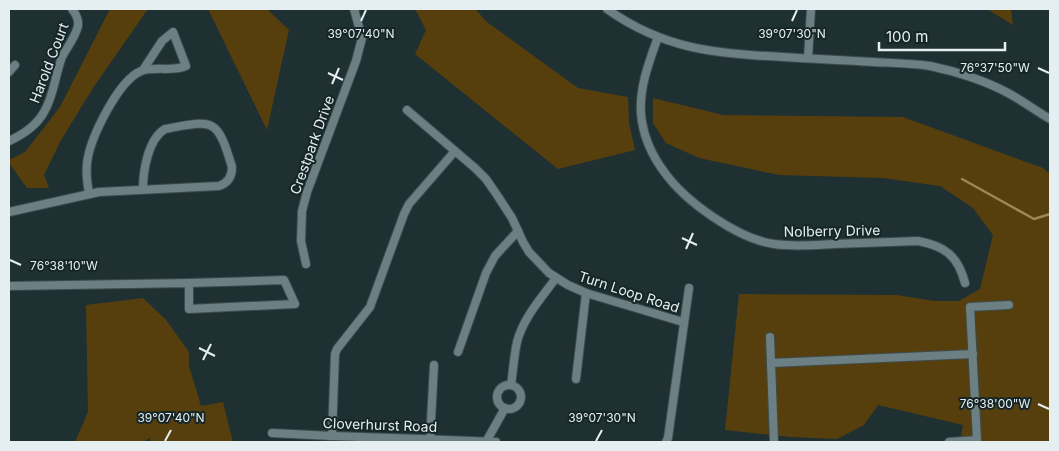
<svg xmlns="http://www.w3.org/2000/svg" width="1059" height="451" font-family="Inter,sans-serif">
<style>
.green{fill:#573f0d}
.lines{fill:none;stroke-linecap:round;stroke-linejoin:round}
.stream{stroke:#9b8758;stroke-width:2.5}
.minor-casing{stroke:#3d4c4e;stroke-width:10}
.minor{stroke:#6c7f82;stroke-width:8}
.ticks{fill:none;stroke:#e5eff1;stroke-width:2}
.labels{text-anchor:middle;stroke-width:4;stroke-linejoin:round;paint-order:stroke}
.street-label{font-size:14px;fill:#e5eff1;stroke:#162628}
.ticks-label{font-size:12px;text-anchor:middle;fill:#e5eff1;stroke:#162628;stroke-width:4;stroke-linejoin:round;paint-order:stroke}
</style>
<rect width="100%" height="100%" fill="#1f3032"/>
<g class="green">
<polygon points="110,9 149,9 145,13 93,88 61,140 44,175 49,188 27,188 9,163 9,160 25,152 60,107"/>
<polygon points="208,9 267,9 289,30 267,130"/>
<polygon points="415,9 475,9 487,22 578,88 628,97 629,123 635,150 558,169 415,54 426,30"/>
<polygon points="987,9 1011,9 1013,25"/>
<polygon points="653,98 723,115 903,117 1043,168 1050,174 1050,442 960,442 963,425 878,405 864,425 837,439 791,437 725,430 739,294 897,295 934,301 959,301 980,289 993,235 973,208 940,186 883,178 779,175 699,158 666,143 653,123"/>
<polygon points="143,298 166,320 189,352 189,366 201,406 223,402 233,442 152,442 149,438 144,442 75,442 88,412 86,305"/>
</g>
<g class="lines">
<polyline class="stream" points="962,179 1034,219 1050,214"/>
<g class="minor-casing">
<g id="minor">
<path d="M607,9c56,40 109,45 176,48 30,2 60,3 90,5 19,1 38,1 57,4 25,5 56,15 78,27 15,8 28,18 42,26"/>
<path d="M658,37c-9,25 -19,51 -17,77 2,22 11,42 24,59 21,29 73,66 109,71 20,3 41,1 60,0 28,-1 56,-2 84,-3 27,5 40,15 47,42"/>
<polyline points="808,58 811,9"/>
<polyline points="9,72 15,65"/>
<polyline points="407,110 475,168 486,179 497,195 512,218 523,242 529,252 549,273 568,285 586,293 683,322"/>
<path d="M9,141c13,-6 28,-16 35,-29 10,-16 11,-37 18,-55 5,-10 13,-19 16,-31 1,-7 -2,-12 -6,-17"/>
<path d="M89,193c-2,-10 -3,-20 -2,-30 3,-25 31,-82 54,-92 13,-5 31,1 45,-5l-13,-34 -11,9 -19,29"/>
<path d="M9,212l90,-20 120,-6c9,-3 13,-10 13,-19 -15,-50 -18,-47 -67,-38 -17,10 -22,42 -22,60"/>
<polyline points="306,264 301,241 302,211 307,192 356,61 362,38 354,9"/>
<polyline points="9,286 189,283 284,280 295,304 189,309 189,283"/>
<polyline points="770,337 771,363"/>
<polyline points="458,352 486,273 495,256 518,231"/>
<polyline points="576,379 586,293"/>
<path d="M511,385c2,-14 3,-29 6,-43 6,-24 25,-45 39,-64"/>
<circle cx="509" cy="397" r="12"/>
<polyline points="272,433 332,436 421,439 496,442"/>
<polyline points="332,436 335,354 337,349 370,307 404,214 409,204 455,151"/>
<polyline points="430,439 434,365"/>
<polyline points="486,442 505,408"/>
<polyline points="666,442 668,438 689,288"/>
<polyline points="774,442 771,363 973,354"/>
<polyline points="949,442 977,440 970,307 1009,305"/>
</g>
</g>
<use href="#minor" class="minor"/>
</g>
<path class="ticks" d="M361,21l5,-11M792,21l5,-11M1038,68l11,5M328,73l15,7M332,84l7,-16M682,238l15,7M686,249l7,-16M10,260l11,5M199,348l16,8M203,360l8,-16M1038,404l11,5M165,441l6,-11M596,441l6,-11"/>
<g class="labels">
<g class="street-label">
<text transform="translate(49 63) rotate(-69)" y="5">Harold Court</text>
<text transform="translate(312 145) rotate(-70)" y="5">Crestpark Drive</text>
<text transform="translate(832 231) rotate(-1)" y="5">Nolberry Drive</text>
<text transform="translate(629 292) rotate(18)" y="5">Turn Loop Road</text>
<text transform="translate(380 425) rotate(2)" y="5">Cloverhurst Road</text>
</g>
</g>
<g class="ticks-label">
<text x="361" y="38">39°07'40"N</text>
<text x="792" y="38">39°07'30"N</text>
<text x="995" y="72">76°37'50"W</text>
<text x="64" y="270">76°38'10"W</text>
<text x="995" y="408">76°38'00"W</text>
<text x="171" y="422">39°07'40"N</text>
<text x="602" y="422">39°07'30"N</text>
</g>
<rect width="1059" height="451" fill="none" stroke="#e5eff1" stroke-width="20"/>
<path d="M879 42v8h126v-8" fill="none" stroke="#e5eff1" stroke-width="2.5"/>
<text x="886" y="42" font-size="15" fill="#e5eff1" stroke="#162628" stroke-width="4" paint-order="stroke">100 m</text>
</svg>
